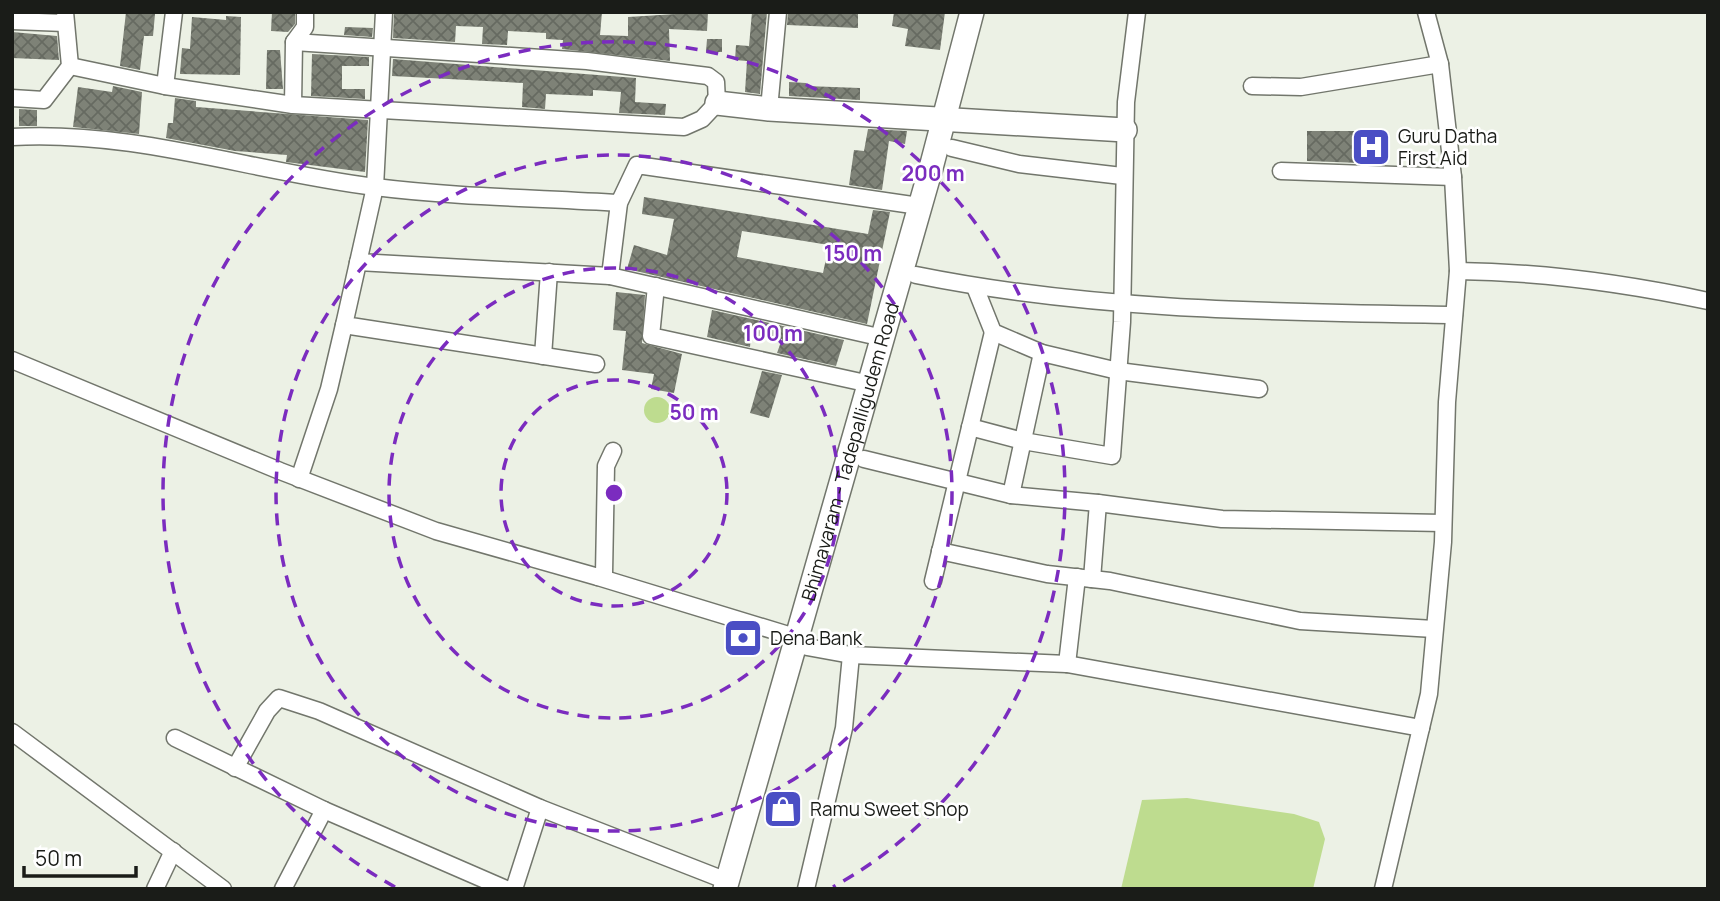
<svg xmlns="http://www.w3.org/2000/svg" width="1720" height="901" font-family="Manrope,sans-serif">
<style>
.water{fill:#bedc8f}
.building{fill:url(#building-cross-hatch);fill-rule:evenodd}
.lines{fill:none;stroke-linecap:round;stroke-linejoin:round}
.minor-casing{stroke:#72766c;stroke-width:19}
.primary-casing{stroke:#72766c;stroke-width:26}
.minor{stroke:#fff;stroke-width:16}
.primary{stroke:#fff;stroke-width:23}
.ring{fill:none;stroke:#7b2cbf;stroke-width:3.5;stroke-dasharray:12 9}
.labels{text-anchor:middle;stroke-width:5;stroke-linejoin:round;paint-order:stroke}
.poi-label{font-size:19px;fill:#1a1c18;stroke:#fff;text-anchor:start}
.street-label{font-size:19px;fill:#1a1c18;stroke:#fff}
.centre{fill:#7b2cbf;stroke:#fff;stroke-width:3.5}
.ring-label{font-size:21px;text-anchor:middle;font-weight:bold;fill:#7b2cbf;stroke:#fff;stroke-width:5;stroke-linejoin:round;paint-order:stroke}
</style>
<defs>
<pattern id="building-cross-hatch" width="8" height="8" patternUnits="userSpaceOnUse" patternTransform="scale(1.75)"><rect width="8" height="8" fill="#7e8277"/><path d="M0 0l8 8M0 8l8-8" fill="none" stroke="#666a61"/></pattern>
</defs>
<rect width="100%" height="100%" fill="#ecf1e5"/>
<g class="water">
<circle cx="657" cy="410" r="13"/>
<polygon points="1187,798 1294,814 1319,822 1325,839 1313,889 1121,889 1142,800"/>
</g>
<g class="building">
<polygon points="126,12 155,14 153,36 144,36 140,70 120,66"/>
<polygon points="272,12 295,12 295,24 288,32 271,31"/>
<polygon points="394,12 602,12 600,35 628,36 628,17 708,12 707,31 669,29 670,61 562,49 563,40 546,39 546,33 508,31 507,45 482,44 483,27 456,26 455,42 393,38"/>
<polygon points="752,12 767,12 760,94 745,92 747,61 735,60 736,45 749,46"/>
<polygon points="788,12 858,12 858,28 787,25"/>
<polygon points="894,12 945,12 940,50 905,46 908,29 892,26"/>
<polygon points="226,16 241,17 240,75 180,74 182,48 190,49 192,17 226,20"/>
<polygon points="345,27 373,28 372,37 344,35"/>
<polygon points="12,32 57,36 59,60 12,58"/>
<polygon points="707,39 722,39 722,52 706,52"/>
<polygon points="267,50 280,50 283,89 266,89"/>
<polygon points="312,54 369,57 369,66 342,66 342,89 365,89 365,99 311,96"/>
<polygon points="393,59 636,78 635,102 666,104 665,115 619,113 621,92 593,90 593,96 546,94 545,109 522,107 523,83 392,76"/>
<polygon points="789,82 806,83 806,86 860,88 860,100 789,96"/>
<polygon points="113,86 142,92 139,134 73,127 78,87 112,92"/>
<polygon points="175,98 196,101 196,107 368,120 365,172 286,162 287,155 235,151 166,138 168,123 173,123"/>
<polygon points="19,109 37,110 37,126 19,126"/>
<polygon points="868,129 907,131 905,144 889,141 882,190 849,185 854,150 864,151"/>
<polygon points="1307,131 1387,131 1387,164 1307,161"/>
<path d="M644,197l224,37 5,-24 17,2 -23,112 -240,-55 7,-24 33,10 7,-36 -32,-5zM742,231l87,14 -6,28 -86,-16z"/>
<polygon points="616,292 645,295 642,343 682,354 674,393 651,389 654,374 622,370 626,331 613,330"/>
<polygon points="712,310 844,340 836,366 777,353 782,339 751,335 750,347 707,337"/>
<polygon points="762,371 782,375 769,418 750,413"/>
</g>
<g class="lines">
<g class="minor-casing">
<g id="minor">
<polyline points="384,12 375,187 344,325 596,364"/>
<polyline points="12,21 65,23"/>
<polyline points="70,66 165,86 293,105 684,127 702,119 717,103 716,82 708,76 587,61 294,42"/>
<polyline points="165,86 174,12"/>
<polyline points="1252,86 1301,87 1440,64"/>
<polyline points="12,98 44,100 70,66 65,12"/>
<polyline points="293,105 294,42 305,27 305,12"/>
<polyline points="769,109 778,12"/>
<path d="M12,137c124,-7 241,35 363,50 80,10 163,11 244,16"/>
<polyline points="952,148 1019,164 1122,176"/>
<polyline points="1281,171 1453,177"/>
<polyline points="358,262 610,276 883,338"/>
<path d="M1458,271c85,1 166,12 250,30"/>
<path d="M916,275c178,36 358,37 538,40"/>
<polyline points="610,276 619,203 637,165 919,206"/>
<polyline points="656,286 651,336 870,384"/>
<polyline points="975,287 993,332 1042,353 1118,371 1259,389"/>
<polyline points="543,356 549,272"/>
<polyline points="12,360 280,471 436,531 598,577 604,574 606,466 613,451"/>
<polyline points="970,427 1023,441 1112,456 1122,322 1126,102 1137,12"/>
<polyline points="864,459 1011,495 1098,503 1222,519 1443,523"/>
<polyline points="299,479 329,389 344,325"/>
<polyline points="1011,495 1042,353"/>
<polyline points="940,551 1047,574 1110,581 1300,621 1434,629"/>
<polyline points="598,577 795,637"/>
<polyline points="1092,579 1098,503"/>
<polyline points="933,581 993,332"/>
<polyline points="807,647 851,655 1067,664 1421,728"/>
<polyline points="1067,664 1077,577"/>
<polyline points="12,732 223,889"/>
<polyline points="175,738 324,810 506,889"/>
<polyline points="235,768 267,711 279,698 319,711 540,808 727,881"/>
<polyline points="155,889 173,851"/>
<polyline points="283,889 324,810"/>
<polyline points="514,889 540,808"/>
<polyline points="806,889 844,728 851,655"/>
<polyline points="1383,889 1429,694 1443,542 1447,402 1458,271 1453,177 1440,64 1426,12"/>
</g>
</g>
<g class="primary-casing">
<g id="primary">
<polyline points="717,103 769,109 1125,130"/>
<path id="s1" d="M725,889l206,-721 41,-156"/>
</g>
</g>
<use href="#minor" class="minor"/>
<use href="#primary" class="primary"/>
</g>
<g class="ring">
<circle cx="614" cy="493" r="113"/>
<circle cx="614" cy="493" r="225"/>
<circle cx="614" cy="493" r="338"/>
<path d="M395 887A451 451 0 1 1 833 887"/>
</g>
<defs>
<g id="hospital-square" transform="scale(2.0125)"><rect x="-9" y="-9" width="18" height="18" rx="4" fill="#4a4ec4" stroke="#fff"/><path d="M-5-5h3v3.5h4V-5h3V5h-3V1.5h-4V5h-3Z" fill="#fff"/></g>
<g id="bank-square" transform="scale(2.0125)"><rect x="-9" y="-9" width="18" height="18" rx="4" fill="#4a4ec4" stroke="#fff"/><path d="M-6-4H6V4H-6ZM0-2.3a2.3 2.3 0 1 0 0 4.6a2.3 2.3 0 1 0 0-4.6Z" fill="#fff"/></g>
<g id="shop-square" transform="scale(2.0125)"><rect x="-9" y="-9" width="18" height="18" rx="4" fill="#4a4ec4" stroke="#fff"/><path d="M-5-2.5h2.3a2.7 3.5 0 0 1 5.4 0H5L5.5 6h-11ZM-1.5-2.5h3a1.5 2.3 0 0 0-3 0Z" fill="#fff"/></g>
</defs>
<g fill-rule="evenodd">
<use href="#hospital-square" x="1371" y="147"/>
<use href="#bank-square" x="743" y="638"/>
<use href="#shop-square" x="783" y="809"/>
</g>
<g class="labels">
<g class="poi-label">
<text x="1398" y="143">Guru Datha<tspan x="1398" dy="22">First Aid</tspan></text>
<text x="770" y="645">Dena Bank</text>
<text x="810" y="816">Ramu Sweet Shop</text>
</g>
<g class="street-label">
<text dy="7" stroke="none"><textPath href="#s1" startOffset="455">Bhimavaram - Tadepalligudem Road</textPath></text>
</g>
</g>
<circle cx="614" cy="493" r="10" class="centre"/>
<g class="ring-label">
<text x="933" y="181">200 m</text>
<text x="853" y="261">150 m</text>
<text x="773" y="341">100 m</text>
<text x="694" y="420">50 m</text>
</g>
<rect width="1720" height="901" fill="none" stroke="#1a1c18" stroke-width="28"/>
<path d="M24 866v10h112v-10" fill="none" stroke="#1a1c18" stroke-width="3.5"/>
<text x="35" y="866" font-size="21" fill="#1a1c18" stroke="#ffffff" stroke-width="5" paint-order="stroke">50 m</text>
</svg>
